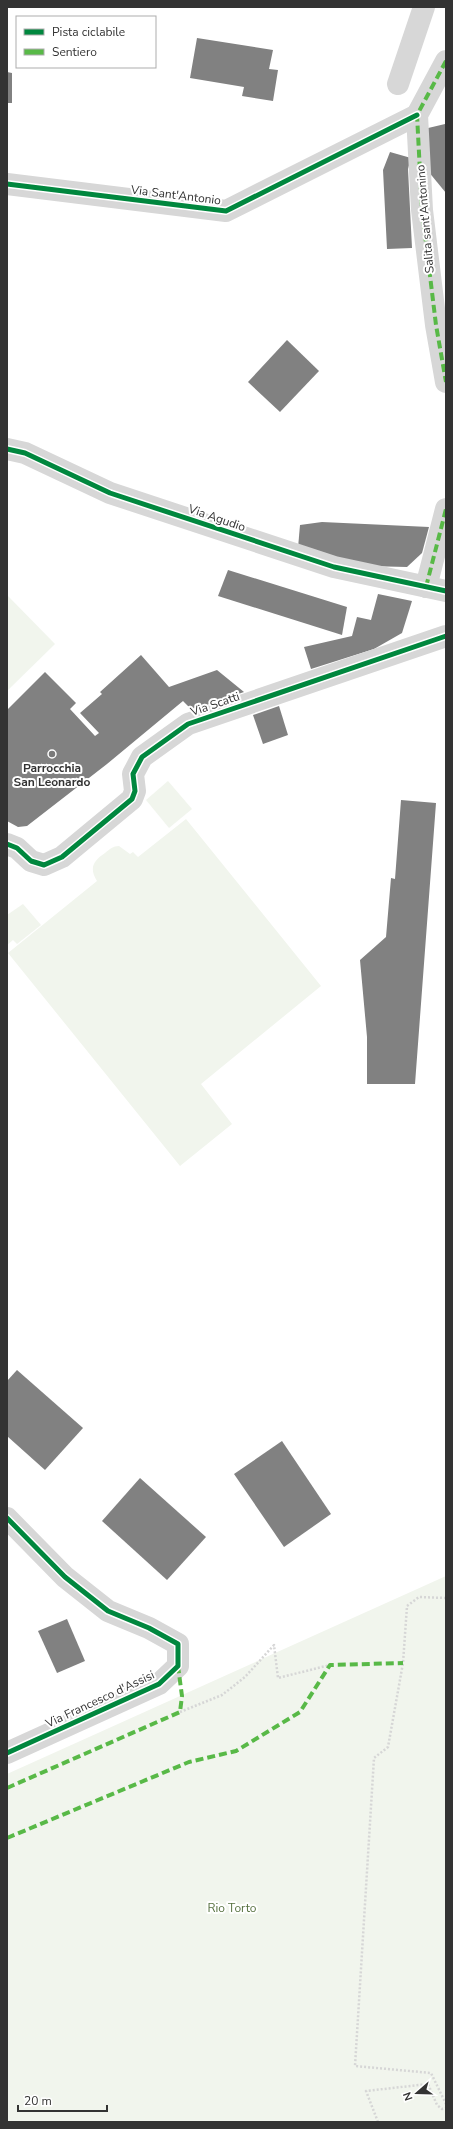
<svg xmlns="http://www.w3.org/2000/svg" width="453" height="2129" font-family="'Nunito Sans',sans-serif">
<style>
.green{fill:#f1f5ed}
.building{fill:#818181}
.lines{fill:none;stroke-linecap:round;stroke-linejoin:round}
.path{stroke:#d6d6d6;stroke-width:2.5;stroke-dasharray:2 2;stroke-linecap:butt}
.minor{stroke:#d7d7d7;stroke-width:22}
.quiet{stroke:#58b947;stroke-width:4;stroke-dasharray:8 4;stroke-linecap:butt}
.cycleway-casing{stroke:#fff;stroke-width:8}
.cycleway{stroke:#00873e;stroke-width:5}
.poi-dot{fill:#7a7a7a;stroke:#fff;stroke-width:1.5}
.labels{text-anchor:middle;stroke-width:4;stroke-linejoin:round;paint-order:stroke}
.street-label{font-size:12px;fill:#333;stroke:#fff}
.poi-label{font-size:12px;font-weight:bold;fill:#333;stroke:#fff}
.park-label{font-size:12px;fill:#56703f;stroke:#fff}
</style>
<rect width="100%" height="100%" fill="#fff"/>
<g class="green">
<polygon points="7,595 55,644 7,691"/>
<polygon points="168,781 192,809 169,828 146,800"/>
<path d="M186,819l135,167 -120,98 31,40 -52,42 -172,-213 89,-72c-8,-13 -4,-20 8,-28 5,-4 8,-7 14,-7l11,8 3,-2 5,5z"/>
<polygon points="23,904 41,925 17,944 13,940 7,945 7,915"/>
<polygon points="446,1576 446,2122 7,2122 7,1774"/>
</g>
<g class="building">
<polygon points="197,38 273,50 269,69 278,70 273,101 242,96 244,87 190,78"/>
<polygon points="7,72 12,73 12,103 7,103"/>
<polygon points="445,124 446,127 446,193 423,165 424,129"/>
<polygon points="390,152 411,158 408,169 412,248 387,249 383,170"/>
<polygon points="287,340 319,371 280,412 248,382"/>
<polygon points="322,522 429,527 422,553 407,567 366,566 298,548 300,525"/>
<polygon points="228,570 347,607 342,635 218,596"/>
<polygon points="378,594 412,601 402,633 374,649 311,669 304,647 352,636 357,617 371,620"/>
<polygon points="141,655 169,687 217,670 244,692 192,710 183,701 107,764 27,826 18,827 7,821 7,710 45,672 76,703 70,709 95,736 99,733 80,713 102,694 100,692"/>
<polygon points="279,706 288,735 263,744 253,715"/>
<polygon points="401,800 436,803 415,1084 367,1084 367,1037 360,960 386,937 391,878 395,879"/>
<polygon points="17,1370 83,1428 45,1470 7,1436 7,1381"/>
<polygon points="282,1441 331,1514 284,1547 234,1474"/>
<polygon points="140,1478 206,1537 167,1580 102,1521"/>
<polygon points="67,1619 85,1661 57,1673 38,1631"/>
</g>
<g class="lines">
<g class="path">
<polyline points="446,1598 419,1597 407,1606 403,1663 388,1747 374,1758 355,2066 431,2073 446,2104"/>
<polyline points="180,1712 222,1695 245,1677 274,1645 278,1678 330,1665"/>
<polyline points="378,2122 366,2091 428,2084 437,2105 442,2109 446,2108"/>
</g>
<g class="minor">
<polyline points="446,61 417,115 422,210 436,325 446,382"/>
<polyline points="398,84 424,7"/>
<polyline points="7,184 226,211 417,115"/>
<polyline points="7,449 25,453 110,493 334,567 446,591"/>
<polyline points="426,587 446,509"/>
<polyline points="7,844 17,848 31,861 44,865 62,857 132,799 135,791 133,774 142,757 188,724 446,636"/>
<polyline points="7,1518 65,1577 108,1611 149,1628 178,1644 178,1666 159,1684 7,1753"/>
</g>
<g class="quiet">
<polyline points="446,61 417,115 422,210 436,325 446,382"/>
<polyline points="426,587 446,509"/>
<polyline points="7,1788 180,1712 182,1696 178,1666"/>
<polyline points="7,1838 189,1762 236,1751 300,1712 330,1665 403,1663"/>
</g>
<g class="cycleway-casing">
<g id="cycleway">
<polyline points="7,184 226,211 417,115"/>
<polyline points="7,449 25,453 110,493 334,567 446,591"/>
<polyline points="7,844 17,848 31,861 44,865 62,857 132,799 135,791 133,774 142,757 188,724 446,636"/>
<polyline points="7,1518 65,1577 108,1611 149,1628 178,1644 178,1666 159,1684 7,1753"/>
</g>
</g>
<use href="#cycleway" class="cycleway"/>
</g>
<circle class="poi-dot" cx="52" cy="754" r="4"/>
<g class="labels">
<g class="street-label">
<text transform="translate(176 195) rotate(7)" y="4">Via Sant'Antonio</text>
<text transform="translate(425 219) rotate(-95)" y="4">Salita sant'Antonino</text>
<text transform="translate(217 518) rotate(19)" y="4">Via Agudio</text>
<text transform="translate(215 704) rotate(-19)" y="4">Via Scatti</text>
<text transform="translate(100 1699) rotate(-25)" y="4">Via Francesco d'Assisi</text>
</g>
<g class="poi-label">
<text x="52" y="772">Parrocchia<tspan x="52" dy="14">San Leonardo</tspan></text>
</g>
<g class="park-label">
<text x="232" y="1912">Rio Torto</text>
</g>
</g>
<rect width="453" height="2129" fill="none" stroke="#333333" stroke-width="16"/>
<rect x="16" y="16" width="140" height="52" fill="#ffffff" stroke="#adadad"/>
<rect x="24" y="29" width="20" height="6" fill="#00873e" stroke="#adadad"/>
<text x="52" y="36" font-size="12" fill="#333333">Pista ciclabile</text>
<rect x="24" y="49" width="20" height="6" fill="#58b947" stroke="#adadad"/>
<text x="52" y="56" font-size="12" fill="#333333">Sentiero</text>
<g transform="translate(417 2093) rotate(250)" stroke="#ffffff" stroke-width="3" paint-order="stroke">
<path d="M0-3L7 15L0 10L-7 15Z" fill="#333333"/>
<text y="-6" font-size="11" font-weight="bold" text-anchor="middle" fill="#333333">N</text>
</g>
<path d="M18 2105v6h89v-6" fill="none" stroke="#333333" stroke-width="2"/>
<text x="24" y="2105" font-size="12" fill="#333333" stroke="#ffffff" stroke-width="3" paint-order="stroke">20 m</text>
</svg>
